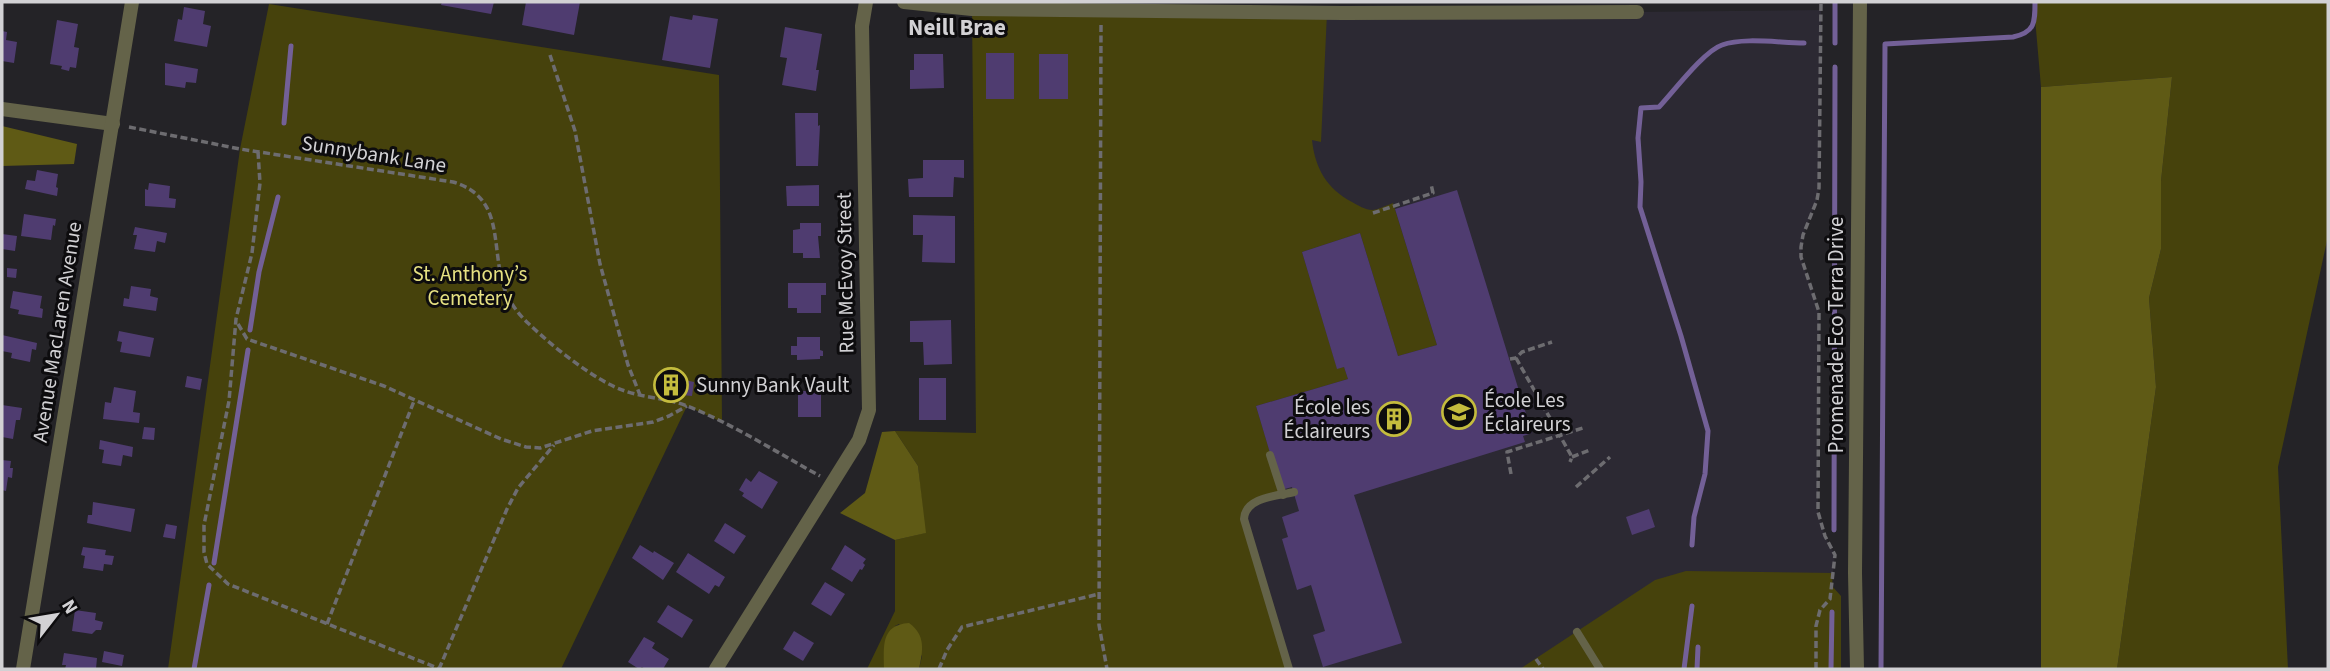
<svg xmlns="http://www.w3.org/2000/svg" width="2330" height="671" font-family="'Source Sans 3',sans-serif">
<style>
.built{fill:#2c2933}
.green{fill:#46420c}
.forest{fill:#5f5a15}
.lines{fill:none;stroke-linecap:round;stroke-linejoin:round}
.stream{stroke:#736097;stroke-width:5}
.building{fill:#4f3c70}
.path{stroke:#6d6c70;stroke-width:3.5;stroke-dasharray:7 3.5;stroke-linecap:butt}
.service{stroke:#646349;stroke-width:8}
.minor{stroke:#646349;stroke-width:14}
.tertiary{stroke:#646349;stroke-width:14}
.labels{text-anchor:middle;stroke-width:6;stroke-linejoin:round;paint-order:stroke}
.street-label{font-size:21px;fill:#d2d1d4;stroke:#0d0c0e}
.park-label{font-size:21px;fill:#e6e182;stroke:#0d0c0e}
.poi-label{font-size:21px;fill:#d2d1d4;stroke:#0d0c0e;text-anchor:start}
.neighbourhood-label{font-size:23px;font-weight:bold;fill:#d2d1d4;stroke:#0d0c0e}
</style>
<rect width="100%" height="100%" fill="#242327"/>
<polygon class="built" points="1101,9 1637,12 1821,10 1819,188 1817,200 1803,235 1801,257 1819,312 1818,512 1825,536 1835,555 1830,599 1816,669 1107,669"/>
<g class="green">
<polygon points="2035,2 2328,2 2328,236 2278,467 2288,669 2117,669 2156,387 2149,298 2161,249 2161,181 2172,77 2041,87 2035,18"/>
<polygon points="269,4 719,75 722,422 687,406 561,669 168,669 240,149"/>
<path d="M972,9l355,4 -6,129 -9,-2c3,28 15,49 40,62 5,3 14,8 20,8 6,0 15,-5 21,-7l44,142 -39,11 -38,-123 -58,19 35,116 7,-1 4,12 -92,27 27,89 -27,6 -12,12 45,156h-370l3,-13 -23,-32 -4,2v43h-28l28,-58v-71l30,-7 -7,-67 -23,-35 81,2z"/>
<polygon points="1686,571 1833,573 1832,586 1841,596 1841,669 1520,669 1655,580"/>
</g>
<g class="forest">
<polygon points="2172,77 2161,181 2161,249 2149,298 2156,387 2117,669 2041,669 2041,87"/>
<polygon points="2,126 77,144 74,164 2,166"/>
<polygon points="895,431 918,466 926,533 895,540 840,513 865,493 882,432"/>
<path d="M909,623c17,12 14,28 10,46h-35c0,-22 -4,-44 25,-46z"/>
</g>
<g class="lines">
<g class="stream">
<polyline points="1835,43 1835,2"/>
<polyline points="284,123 291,46"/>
<polyline points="250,330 259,272 278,197"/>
<polyline points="1834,530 1835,67"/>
<path d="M1692,545l2,-28 11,-43 3,-43 -27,-95 -41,-129 1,-25 -3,-44 3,-30 18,-1c15,-16 45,-56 63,-62 22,-8 58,-2 82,-2"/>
<polyline points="214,563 248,350"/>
<polyline points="194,669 209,585"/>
<polyline points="1684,669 1692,606"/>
<polyline points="1697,669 1698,647"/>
<polyline points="1831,669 1832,612"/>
<path d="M1881,669l4,-625 128,-7c22,-5 22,-14 22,-35"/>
</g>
</g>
<g class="building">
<polygon points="442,2 494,2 491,14 441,5"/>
<polygon points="526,2 580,2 574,35 522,25"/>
<polygon points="184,7 205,11 203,24 211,26 207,47 174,41 178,19 182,20"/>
<polygon points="693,15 718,19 710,68 662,60 670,16 692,20"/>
<polygon points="57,20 78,24 74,47 79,48 76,68 70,67 69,71 61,69 62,66 50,64"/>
<polygon points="785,27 822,34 816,70 819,70 816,91 782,85 787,58 780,57"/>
<polygon points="2,31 7,32 6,40 17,42 14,63 2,61"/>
<rect x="986" y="53" width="28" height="46"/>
<polygon points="914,54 943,54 944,88 910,89 910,70 914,70"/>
<rect x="1039" y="54" width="29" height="45"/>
<polygon points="165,63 198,69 196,83 186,82 185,88 165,85"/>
<polygon points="795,113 818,113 818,126 820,125 818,166 796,166"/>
<polygon points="923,160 964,160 964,178 954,177 953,197 909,197 908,179 923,178"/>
<polygon points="37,170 58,174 56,187 58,188 57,196 25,189 27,180 35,181"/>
<polygon points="149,183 170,186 169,198 176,199 175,208 145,206 145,189 148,190"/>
<polygon points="819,185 819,206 787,206 786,186"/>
<polygon points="1457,190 1532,433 1523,436 1525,442 1354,495 1402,643 1323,667 1313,635 1325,631 1311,585 1297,590 1282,539 1288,537 1282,517 1299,511 1292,487 1281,490 1256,406 1348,379 1344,367 1337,369 1302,252 1360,233 1398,356 1437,345 1395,209"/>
<polygon points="24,214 56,219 55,226 53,225 51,240 21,236"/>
<polygon points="913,215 955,216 955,263 922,262 923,235 913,235"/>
<polygon points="800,223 821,223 821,236 818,236 820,258 803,258 803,253 793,253 793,230 800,229"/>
<polygon points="135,227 167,233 165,243 157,241 155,252 134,249 137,235 133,235"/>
<polygon points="2,234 17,236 15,251 2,249"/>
<polygon points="7,268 17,269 16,278 7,277"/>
<polygon points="788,283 826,283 826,295 821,295 821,313 797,313 797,308 788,308"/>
<polygon points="131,286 151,289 150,296 158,298 156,311 123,306 124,298 129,299"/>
<polygon points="13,291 42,296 40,308 43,309 42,318 18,314 19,310 10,308"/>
<polygon points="951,320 952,364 924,365 923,342 910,342 910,321"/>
<polygon points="119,331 154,338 150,357 120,352 122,342 117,341"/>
<polygon points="2,335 37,343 36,350 32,349 30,362 11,358 12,353 2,351"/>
<polygon points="797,337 820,337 820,350 823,351 823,356 820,356 820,359 797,360 797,355 791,355 791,346 797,346"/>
<polygon points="661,375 683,380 680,395 658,390"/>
<polygon points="187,376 202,379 200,390 185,387"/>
<rect x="919" y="378" width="27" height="42"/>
<polygon points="685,380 694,382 692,396 682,395"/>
<polygon points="114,387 136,391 133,412 140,413 139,423 103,419 105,402 111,403"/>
<rect x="798" y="391" width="23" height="26"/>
<polygon points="2,405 22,408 20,420 16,420 13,439 2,437"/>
<polygon points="144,427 155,428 154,440 142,439"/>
<polygon points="100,440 133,447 132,457 123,455 121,466 102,463 104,450 99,449"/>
<polygon points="2,460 11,461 10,468 13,468 12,478 8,477 6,491 2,490"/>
<polygon points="759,471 778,482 762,509 742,496 744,493 739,490 746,478 751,482"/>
<polygon points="93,502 135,509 131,532 87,523 88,515 92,515"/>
<polygon points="1649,509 1655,527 1632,535 1626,517"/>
<polygon points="725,523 746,536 734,554 714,541"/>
<polygon points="166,524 177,526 175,539 163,537"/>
<polygon points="640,545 653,553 654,551 674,563 663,580 632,558"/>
<polygon points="845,545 866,559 863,563 865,565 862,570 860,569 852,582 831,569"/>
<polygon points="83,547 106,550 105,555 114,556 112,565 104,564 103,571 83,568 85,556 81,555"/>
<polygon points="688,553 725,577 719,587 715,585 709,594 676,572"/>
<polygon points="825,582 845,594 831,616 811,604"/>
<polygon points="668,605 693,620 682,638 657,622"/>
<polygon points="75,610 96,613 95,620 103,622 101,630 96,630 92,634 72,631"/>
<polygon points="794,631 814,643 803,661 783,649"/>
<polygon points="644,637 655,643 652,648 669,659 663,669 645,669 642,667 639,669 628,662"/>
<polygon points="104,651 124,655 122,666 102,662"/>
<polygon points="64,653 97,658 96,669 65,669 66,665 62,665"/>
</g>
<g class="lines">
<g class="path">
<polyline points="1101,25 1099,625 1107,669"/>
<polyline points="550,55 575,131 600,264 628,365 640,395"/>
<path d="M129,127l111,22 213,33c51,15 38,61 50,102 4,15 14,29 26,40 23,22 66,57 96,67 20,7 42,7 62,15 46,18 89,46 133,70"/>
<polyline points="258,152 260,183 252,253 236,319 229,401 204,525 204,552 207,564 228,584 440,669"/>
<polyline points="1373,213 1433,193 1431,184"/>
<polyline points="238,324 247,339 384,386 501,439 526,447 540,448 592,431 653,422 669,416 687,406"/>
<polyline points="1516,358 1572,457 1570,462"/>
<polyline points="1510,359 1516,358 1522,352 1552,342"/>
<polyline points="1572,457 1590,450"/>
<polyline points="1511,474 1507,452 1583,428"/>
<polyline points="1576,487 1610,457"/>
<polyline points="327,624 414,401"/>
<polyline points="1536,659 1543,669"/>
<polyline points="439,669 507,509 518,488 554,445"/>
<polyline points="939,669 947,650 962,627 1099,594"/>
<polyline points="1816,669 1816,626 1820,610 1830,599 1835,555 1825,536 1818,512 1819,312 1801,257 1801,247 1803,235 1817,200 1819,188 1821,2"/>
</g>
<g class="service">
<polyline points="1270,455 1283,495"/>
<polyline points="1577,632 1600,669"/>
<path d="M1289,669l-45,-150c1,-22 34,-23 50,-27"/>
</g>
<g class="minor">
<polyline points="904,2 972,9 1342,13 1637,12"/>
<polyline points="2,109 113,124"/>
<polyline points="716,669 859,440 869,410 862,26 866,2"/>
</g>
<g class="tertiary">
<polyline points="23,669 132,2"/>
<polyline points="1857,669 1855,573 1860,2"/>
</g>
</g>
<defs>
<g id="building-ring" transform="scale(1.75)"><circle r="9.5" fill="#0d0c0e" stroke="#c4bc3d" stroke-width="1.5"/><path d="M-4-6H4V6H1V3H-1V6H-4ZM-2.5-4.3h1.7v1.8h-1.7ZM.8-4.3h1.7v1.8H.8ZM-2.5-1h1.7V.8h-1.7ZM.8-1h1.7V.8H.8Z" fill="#c4bc3d"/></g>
<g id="school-ring" transform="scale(1.75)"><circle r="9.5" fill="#0d0c0e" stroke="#c4bc3d" stroke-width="1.5"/><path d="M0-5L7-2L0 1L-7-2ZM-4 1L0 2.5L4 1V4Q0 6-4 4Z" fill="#c4bc3d"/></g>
</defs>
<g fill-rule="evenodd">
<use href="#building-ring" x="671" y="385"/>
<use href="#school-ring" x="1459" y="412"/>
<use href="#building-ring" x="1394" y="419"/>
</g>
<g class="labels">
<g class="street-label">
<text transform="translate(374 154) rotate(9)" y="7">Sunnybank Lane</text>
<text transform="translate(845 273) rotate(-91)" y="7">Rue McEvoy Street</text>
<text transform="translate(57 332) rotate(-81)" y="7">Avenue MacLaren Avenue</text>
<text transform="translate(1836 335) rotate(-90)" y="7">Promenade Eco Terra Drive</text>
</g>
<g class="park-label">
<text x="470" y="281">St. Anthony’s<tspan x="470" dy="24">Cemetery</tspan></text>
</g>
<g class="poi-label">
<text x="696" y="392">Sunny Bank Vault</text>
<text x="1484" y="407">École Les<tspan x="1484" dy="24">Éclaireurs</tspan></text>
<text x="1370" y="414" text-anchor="end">École les<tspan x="1370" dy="24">Éclaireurs</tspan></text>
</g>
<g class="neighbourhood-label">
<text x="957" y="35">Neill Brae</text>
</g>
</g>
<rect width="2330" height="671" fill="none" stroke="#d2d1d4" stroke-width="7"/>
<g transform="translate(56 615) rotate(59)" stroke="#0d0c0e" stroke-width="5" paint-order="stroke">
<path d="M0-5L12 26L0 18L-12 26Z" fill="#d2d1d4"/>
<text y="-10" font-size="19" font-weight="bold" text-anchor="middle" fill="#d2d1d4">N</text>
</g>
</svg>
